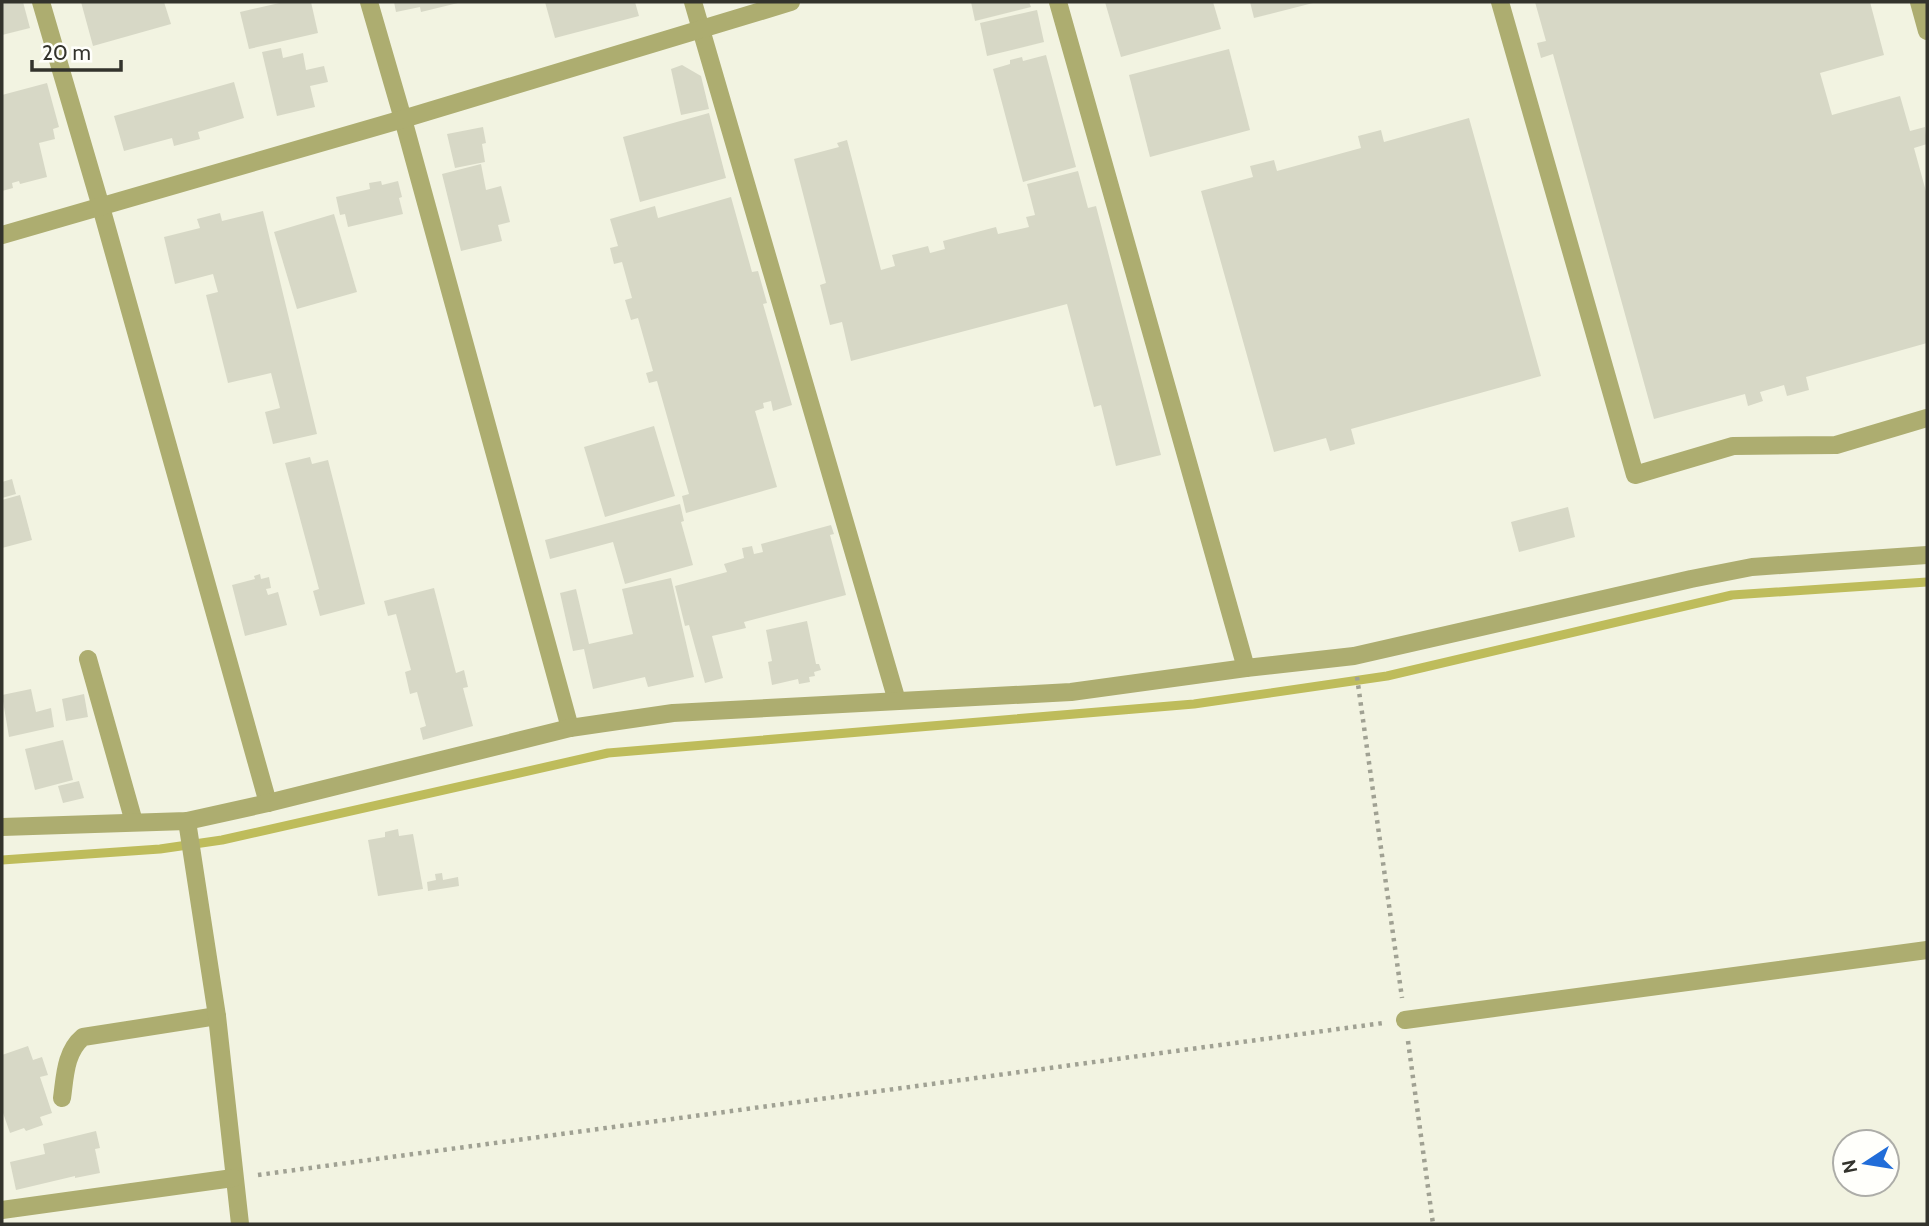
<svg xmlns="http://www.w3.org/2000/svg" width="1929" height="1226" font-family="Cabin,sans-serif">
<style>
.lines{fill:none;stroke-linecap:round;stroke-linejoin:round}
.stream{stroke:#bebc5b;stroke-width:9}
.building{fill:#d7d8c6}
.path{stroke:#a0a193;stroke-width:4.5;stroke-dasharray:3.5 5;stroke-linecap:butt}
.service{stroke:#adad70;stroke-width:18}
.minor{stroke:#adad70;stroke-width:18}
.tertiary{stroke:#adad70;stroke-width:18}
</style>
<rect width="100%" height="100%" fill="#f2f3e1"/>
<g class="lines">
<polyline class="stream" points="2,860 160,849 222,840 608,753 1194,704 1387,676 1732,595 1927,582"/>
</g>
<g class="building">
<polygon points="2,2 23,2 30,28 2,35"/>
<polygon points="81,2 164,2 171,24 93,46"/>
<polygon points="284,2 311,2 318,33 249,49 240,12"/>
<polygon points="394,2 458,2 458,3 421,12 420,7 396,12"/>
<polygon points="545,2 635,2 639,16 555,38"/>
<polygon points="971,2 1029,2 1031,7 975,21"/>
<polygon points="1105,2 1213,2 1221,29 1121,57"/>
<polygon points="1250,2 1313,2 1313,3 1254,18"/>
<polygon points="1535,2 1870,2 1884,55 1820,73 1832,115 1900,96 1910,131 1925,127 1927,144 1914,148 1927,195 1927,343 1806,377 1809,390 1787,396 1784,385 1760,392 1763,401 1748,406 1745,394 1654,419 1553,54 1541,58 1537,43 1546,41"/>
<polygon points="1037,10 1044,42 987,56 980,23"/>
<polygon points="281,48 283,58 303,53 306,70 324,66 328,82 310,86 315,107 277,116 262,52"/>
<polygon points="1229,49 1250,130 1150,157 1129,75"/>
<polygon points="1046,55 1076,167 1023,182 993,69 1010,64 1010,60 1022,57 1023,61"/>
<polygon points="682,65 701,76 709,109 681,115 671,69"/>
<polygon points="234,82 244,118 198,132 200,139 174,146 172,138 124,151 114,116"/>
<polygon points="47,83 59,127 53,129 55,139 39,143 47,177 20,184 19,181 12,183 13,188 2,191 2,95"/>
<polygon points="709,113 726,178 640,202 623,137"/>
<polygon points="1469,118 1541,376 1351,429 1355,444 1330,451 1326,438 1274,452 1201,191 1253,177 1250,166 1274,160 1277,171 1361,148 1358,136 1381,130 1384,142"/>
<polygon points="483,127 486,143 482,144 485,162 455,168 447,134"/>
<polygon points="847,140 881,270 895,266 892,255 928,246 930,253 945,249 943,241 996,227 998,234 1029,227 1026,217 1035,215 1027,184 1078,171 1088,208 1096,206 1161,455 1116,466 1101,405 1094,407 1067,304 851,361 842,322 830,325 820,285 826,283 794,159 839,147 837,143"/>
<polygon points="481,164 486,190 501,186 510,222 498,225 502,241 461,251 442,174"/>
<polygon points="381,181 382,185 398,181 402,197 399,198 403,214 348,227 345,214 340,215 336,197 370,189 369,183"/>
<polygon points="731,197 752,272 758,271 767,303 763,304 792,405 773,411 771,401 763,403 764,408 755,411 777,487 686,513 682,496 689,494 657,381 649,383 646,373 653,371 638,318 631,320 625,300 632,298 622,262 614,264 610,248 618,246 610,219 655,206 658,218"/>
<polygon points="263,211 317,434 273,444 265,412 280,408 271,373 228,383 206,295 218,292 213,274 175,284 164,237 200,228 197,219 220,213 222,221"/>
<polygon points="334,214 357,292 297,309 274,232"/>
<polygon points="654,426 675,496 605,517 584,447"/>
<polygon points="310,457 312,464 328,460 365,604 320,616 313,591 319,589 285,463"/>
<polygon points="12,479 16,494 2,498 2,482"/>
<polygon points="20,495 32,540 2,548 2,500"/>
<polygon points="680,504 684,521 681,522 693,565 625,584 613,542 550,559 545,540"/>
<polygon points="1568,507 1575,537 1519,552 1511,522"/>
<polygon points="831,525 834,534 830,535 846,595 744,622 746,628 712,636 723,678 705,683 689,625 685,626 675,586 727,572 724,564 744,558 742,548 752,546 754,554 763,552 761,544"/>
<polygon points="260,574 261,579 269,577 271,588 266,589 268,595 278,592 287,625 245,636 232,585 255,579 254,576"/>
<polygon points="671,578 694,677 648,687 645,677 593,689 584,649 573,651 560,593 576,589 589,644 633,634 622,589"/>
<polygon points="434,588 456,673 464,670 468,687 463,688 473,726 423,740 420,728 426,726 417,692 410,694 405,672 411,670 396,614 388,616 384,601"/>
<polygon points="807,621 816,664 819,664 821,670 814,672 815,676 809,677 810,682 799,684 798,679 772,685 768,662 772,661 766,630"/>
<polygon points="31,689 36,712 51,708 54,727 9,737 2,695"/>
<polygon points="84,694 88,717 66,721 62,699"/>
<polygon points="63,740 73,780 35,790 25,749"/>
<polygon points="79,781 84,798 63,803 58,786"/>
<polygon points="398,829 399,836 413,834 423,889 378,896 368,840 385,837 385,832"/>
<polygon points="442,873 443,880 458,877 459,886 428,891 427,882 436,880 435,874"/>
<polygon points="28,1046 33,1060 42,1057 48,1075 40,1077 52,1113 40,1117 43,1125 26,1131 24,1128 10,1133 2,1110 2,1055"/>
<polygon points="96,1131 100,1148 95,1149 100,1173 75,1178 75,1176 16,1190 10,1162 45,1154 43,1144"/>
</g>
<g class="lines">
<g class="path">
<polyline points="1357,677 1402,998"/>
<polyline points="1408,1041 1433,1224"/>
<polyline points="258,1175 1383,1023"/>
</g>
<g class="service">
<polyline points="1500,2 1635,475 1733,446 1836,445 1927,418"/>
<polyline points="1919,2 1927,31"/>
<polyline points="88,659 134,822"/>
<polyline points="1405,1020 1927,950"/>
<path d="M62,1098c3,-21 3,-46 21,-61l134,-21"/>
</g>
<g class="minor">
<polyline points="41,2 101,207 268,803"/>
<polyline points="369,2 403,119 570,728"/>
<polyline points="693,2 897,701"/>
<polyline points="187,821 217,1016 240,1224"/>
<polyline points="2,1210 233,1178"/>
</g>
<g class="tertiary">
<polyline points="1058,2 1246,668"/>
<polyline points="2,235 403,119 791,2"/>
<polyline points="2,827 187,821 268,803 570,728 673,713 1071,692 1246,668 1354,656 1691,579 1752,567 1927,555"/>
</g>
</g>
<rect width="1929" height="1226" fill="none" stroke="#33332c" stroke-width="7"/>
<g transform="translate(1866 1163) rotate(258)"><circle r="33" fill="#fffffb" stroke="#adada8" stroke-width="2"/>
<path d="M0-5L12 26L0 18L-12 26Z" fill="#216dd8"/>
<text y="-10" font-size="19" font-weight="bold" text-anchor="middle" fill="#33332c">N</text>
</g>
<path d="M32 60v10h89v-10" fill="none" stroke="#33332c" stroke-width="3.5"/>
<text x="42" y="60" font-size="21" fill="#33332c" stroke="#fffffb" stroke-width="5" paint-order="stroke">20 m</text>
</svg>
